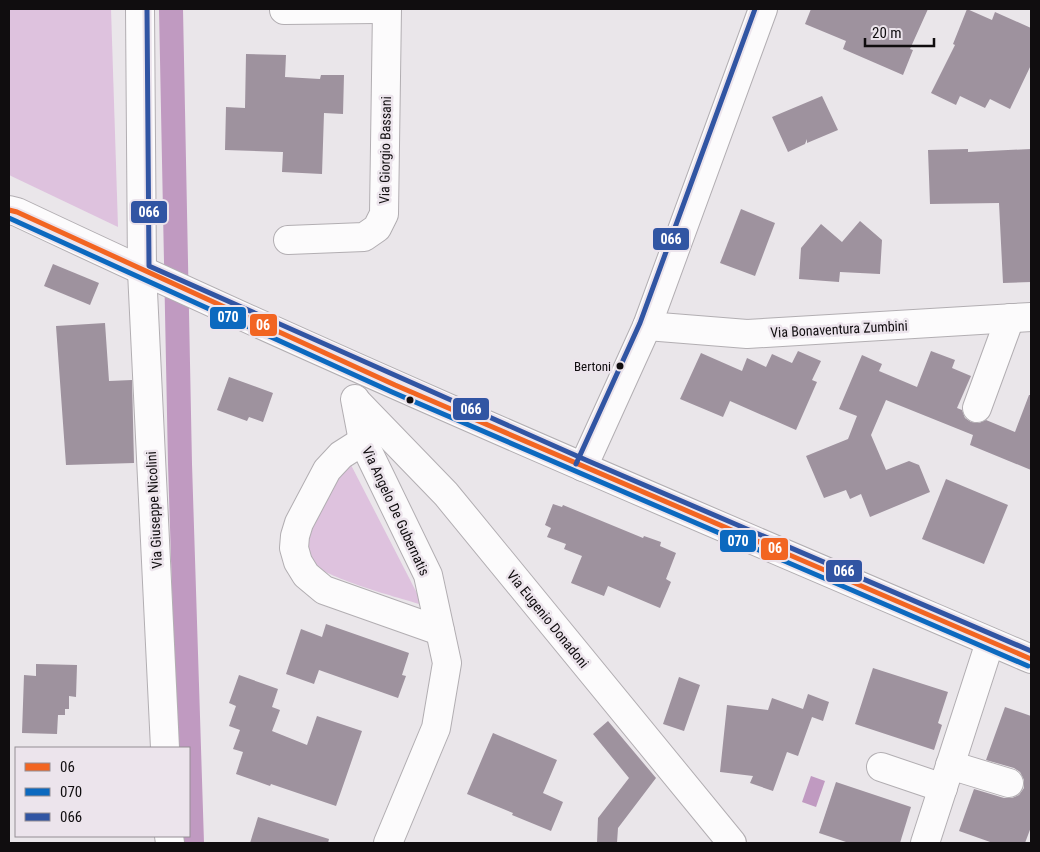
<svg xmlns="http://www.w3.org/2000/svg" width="1040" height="852" font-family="'Roboto Condensed',sans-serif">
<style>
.green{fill:#dec2de}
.water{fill:#c09ac1}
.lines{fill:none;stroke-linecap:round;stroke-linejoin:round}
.canal{stroke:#c09ac1;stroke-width:24}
.building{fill:#9e929e}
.minor-casing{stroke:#b2aeb2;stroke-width:30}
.minor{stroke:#fcfbfc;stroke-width:28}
.bus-1-casing{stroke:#ece4ec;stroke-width:9}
.bus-2-casing{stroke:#ece4ec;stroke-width:9}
.bus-3-casing{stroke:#ece4ec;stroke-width:9}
.bus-1{stroke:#f26522;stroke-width:5}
.bus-2{stroke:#0c69bf;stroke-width:5}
.bus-3{stroke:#3155a3;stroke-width:5}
.bus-dot{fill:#100d0f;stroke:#ece4ec;stroke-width:2}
.labels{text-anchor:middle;stroke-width:5;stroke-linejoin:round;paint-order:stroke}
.bus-label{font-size:13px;fill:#100d0f;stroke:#ece4ec;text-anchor:end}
.street-label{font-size:14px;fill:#100d0f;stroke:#ece4ec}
.line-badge{stroke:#ece4ec;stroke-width:2}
.badge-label{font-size:14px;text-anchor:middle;font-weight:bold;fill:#fff}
</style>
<rect width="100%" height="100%" fill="#eae6ea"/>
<g class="green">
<polygon points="9,9 111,9 118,227 9,175"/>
<path d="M345,463l6,2 72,140c-20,-6 -103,-28 -112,-44 -4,-6 -5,-23 -7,-31z"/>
</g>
<polygon class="water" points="811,776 825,781 816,807 802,802"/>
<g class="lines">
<polyline class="canal" points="171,9 180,464 192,843"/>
</g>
<g class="building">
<polygon points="811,9 928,9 910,49 913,50 903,75 843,49 846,41 805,24"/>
<polygon points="967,9 992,20 995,12 1031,28 1031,65 1010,109 990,99 985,108 960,96 956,105 931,93 955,45 953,44"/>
<polygon points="246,54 286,55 285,77 320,79 321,75 344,75 343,114 324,113 322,174 282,172 283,152 225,150 226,107 245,108"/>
<polygon points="822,96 838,130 807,143 807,139 805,144 788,152 772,117"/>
<polygon points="968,149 968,152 1031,149 1031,282 1003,283 999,203 930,204 928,150"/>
<polygon points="741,209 775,223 755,276 720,263"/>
<polygon points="860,221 882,240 880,274 840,272 839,282 799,279 801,248 821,224 842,242"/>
<polygon points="53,264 99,283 90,305 44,286"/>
<polygon points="105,323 109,381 132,380 134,463 66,465 56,326"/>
<polygon points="798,351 821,361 812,380 817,382 796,430 730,401 723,417 680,399 701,353 742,371 747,358 766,367 772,354 792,363"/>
<polygon points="931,351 955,360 952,368 971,376 957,408 962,410 965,418 971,422 979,423 986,420 1015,432 1029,395 1031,395 1031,470 970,445 973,435 886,400 871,435 886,470 909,461 919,465 930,492 870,517 861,494 850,499 846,490 824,498 806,456 848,439 857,416 839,409 862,355 882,364 879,371 917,387"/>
<polygon points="229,377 273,393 263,422 249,417 247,421 217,410"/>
<polygon points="946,479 1008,505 984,564 922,539"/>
<polygon points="553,504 562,507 563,505 643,538 644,536 661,542 660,546 676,553 666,579 671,582 660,608 608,586 604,596 571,583 582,556 564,549 566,544 547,537 551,528 545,525"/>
<polygon points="326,624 409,653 402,675 406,676 398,698 319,670 314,684 286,674 301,629 322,637"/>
<polygon points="36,664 77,665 76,697 69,696 69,709 65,709 65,715 58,715 57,734 22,733 24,675 36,676"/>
<polygon points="873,668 948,692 938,723 942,725 934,750 855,724"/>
<polygon points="239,675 278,689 272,707 280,710 272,731 307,745 317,716 362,731 336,806 271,784 270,786 236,774 243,752 233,749 240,730 229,726 236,706 229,703"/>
<polygon points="679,677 700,685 684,731 663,724"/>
<polygon points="808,694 829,702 823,721 812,717 798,756 787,752 773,791 750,783 753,776 720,772 727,705 768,710 772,698 803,709"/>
<polygon points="1005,707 1031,716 1031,827 1025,843 993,843 959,831 974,789 1004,798 1012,798 1019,795 1024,788 1024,780 1020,772 1014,768 986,760"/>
<polygon points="608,721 656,778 618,828 617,843 597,843 598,818 629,778 593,734"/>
<polygon points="493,733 557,760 543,793 563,802 551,831 512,815 513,813 467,794"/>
<polygon points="836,782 911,807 900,843 849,843 819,833"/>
<polygon points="258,817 329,839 328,843 250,843"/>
</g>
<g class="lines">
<g class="minor-casing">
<g id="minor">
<polyline points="140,9 142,271 165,748"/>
<polyline points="284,10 376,9"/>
<path d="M9,210l8,2c334,158 675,302 1014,447"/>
<polyline points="288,240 364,237 377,228 384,214 387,9"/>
<polyline points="647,326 747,334 1031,317"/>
<polyline points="355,399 363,441 428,575 447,663 436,728 388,843"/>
<polyline points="356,401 446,494 732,843"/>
<polyline points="977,408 1010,318"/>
<polyline points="363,441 341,455 327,470 299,523 295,536 294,548 298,562 306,575 324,590 440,631"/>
<polyline points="583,467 647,326 763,9"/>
<polyline points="950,765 1009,783"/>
<polyline points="881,767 943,788"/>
<polyline points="169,836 170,843"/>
<polyline points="925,843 990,642"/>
</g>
</g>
<use href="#minor" class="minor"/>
<g class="bus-1-casing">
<polyline id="bus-1" points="9,210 17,212 395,385 1031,659"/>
</g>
<g class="bus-2-casing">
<polyline id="bus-2" points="9,218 392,392 1028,666"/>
</g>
<g class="bus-3-casing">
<g id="bus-3">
<polyline points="147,9 149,266 586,460 1031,651"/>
<polyline points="576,464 640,323 755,9"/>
</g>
</g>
<use href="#bus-1" class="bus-1"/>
<use href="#bus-2" class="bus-2"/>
<use href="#bus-3" class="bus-3"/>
</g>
<g class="bus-dot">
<circle cx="620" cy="366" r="4.5"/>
<circle cx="410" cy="400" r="4.5"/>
</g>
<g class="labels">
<g class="bus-label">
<text x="611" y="371">Bertoni</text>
</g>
<g class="street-label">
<text transform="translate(385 150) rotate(-89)" y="5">Via Giorgio Bassani</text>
<text transform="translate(839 329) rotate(-3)" y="5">Via Bonaventura Zumbini</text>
<text transform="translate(154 510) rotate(-93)" y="5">Via Giuseppe Nicolini</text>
<text transform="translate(396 511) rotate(65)" y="5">Via Angelo De Gubernatis</text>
<text transform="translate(548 619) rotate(51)" y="5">Via Eugenio Donadoni</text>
</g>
</g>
<g class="line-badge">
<rect x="130" y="200" width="38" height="24" rx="5" fill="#3155a3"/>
<rect x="652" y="227" width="38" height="24" rx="5" fill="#3155a3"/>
<rect x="209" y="306" width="38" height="24" rx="5" fill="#0c69bf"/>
<rect x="249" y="313" width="29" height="24" rx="5" fill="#f26522"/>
<rect x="452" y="397" width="38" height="24" rx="5" fill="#3155a3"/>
<rect x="719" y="529" width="38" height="24" rx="5" fill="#0c69bf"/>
<rect x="760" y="537" width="29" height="24" rx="5" fill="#f26522"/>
<rect x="825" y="559" width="38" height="24" rx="5" fill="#3155a3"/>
</g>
<g class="badge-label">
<text x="149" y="217">066</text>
<text x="671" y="244">066</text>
<text x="228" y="322">070</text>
<text x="263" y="330">06</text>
<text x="471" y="414">066</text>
<text x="738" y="546">070</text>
<text x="775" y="553">06</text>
<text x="844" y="576">066</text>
</g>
<rect width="1040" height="852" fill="none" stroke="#100d0f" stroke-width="20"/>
<rect x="15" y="747" width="175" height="90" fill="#ece4ec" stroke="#948e94"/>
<rect x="25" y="763" width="25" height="8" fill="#f26522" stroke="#948e94"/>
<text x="60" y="772" font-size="15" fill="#100d0f">06</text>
<rect x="25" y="788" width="25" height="8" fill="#0c69bf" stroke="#948e94"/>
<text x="60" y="797" font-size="15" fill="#100d0f">070</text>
<rect x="25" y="813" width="25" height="8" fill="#3155a3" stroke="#948e94"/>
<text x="60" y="822" font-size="15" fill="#100d0f">066</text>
<path d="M865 38v8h69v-8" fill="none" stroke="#100d0f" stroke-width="2.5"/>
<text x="872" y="38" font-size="15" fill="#100d0f" stroke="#ece4ec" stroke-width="4" paint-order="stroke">20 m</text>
</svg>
